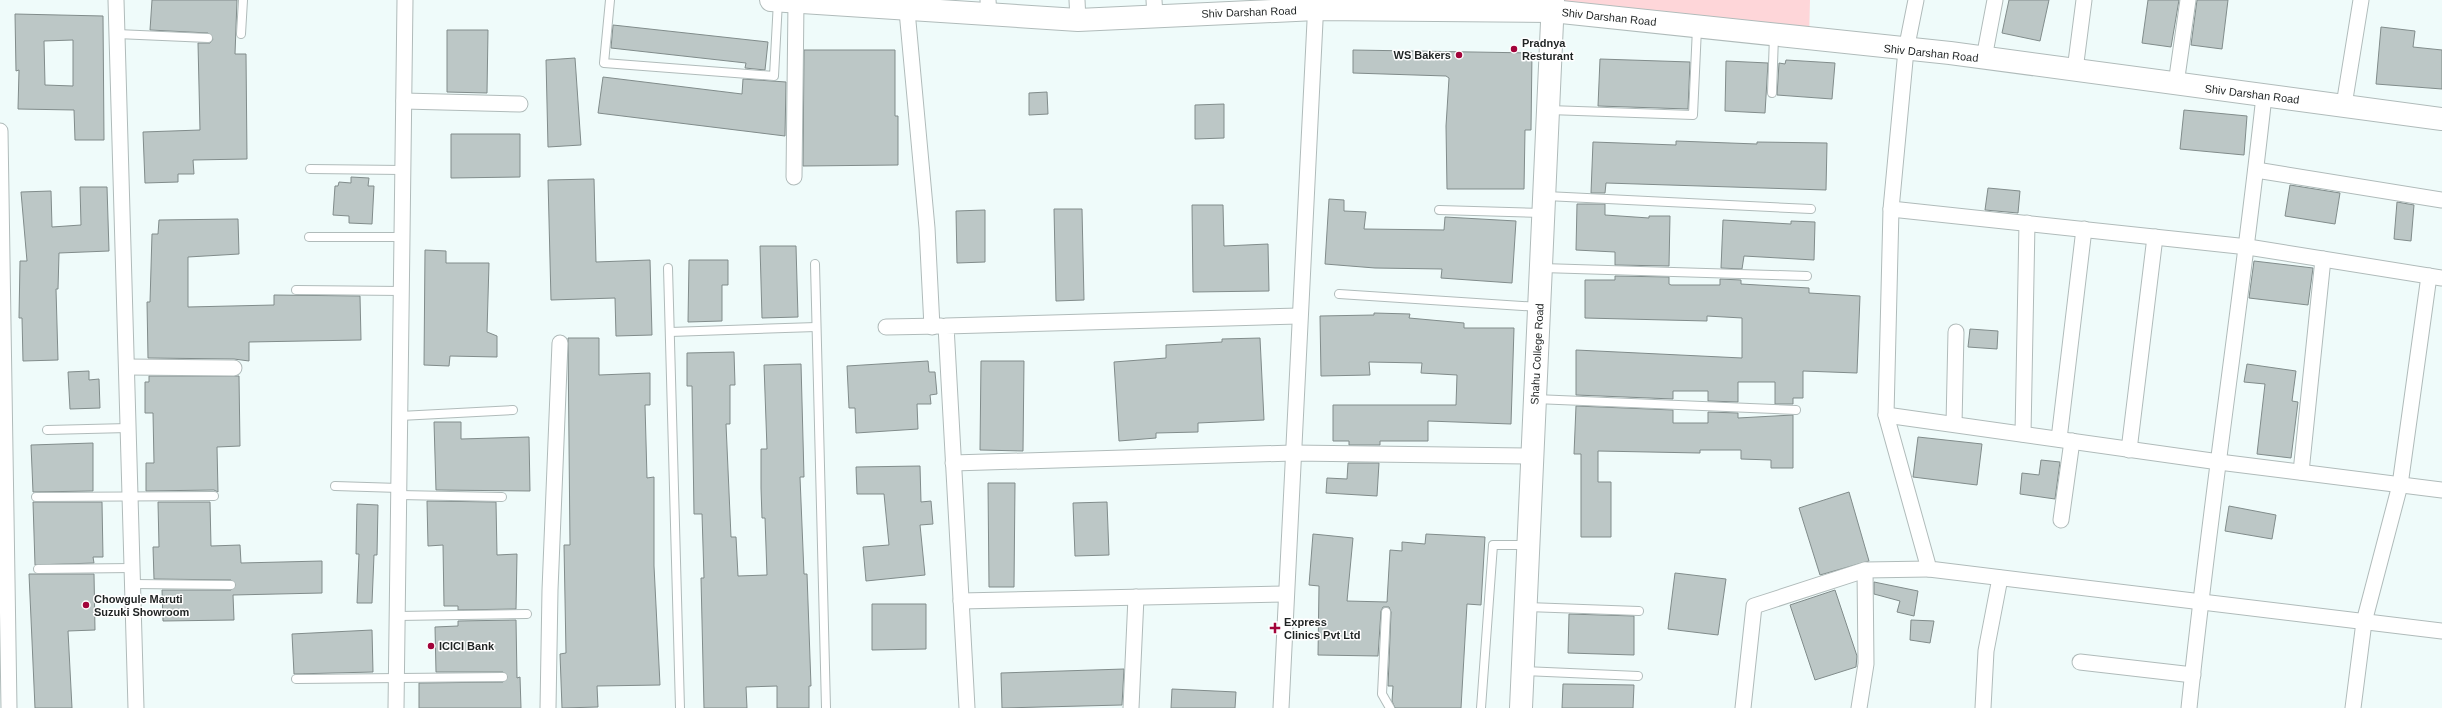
<svg xmlns="http://www.w3.org/2000/svg" width="2442" height="708" font-family="Arial,sans-serif">
<style>
.green{fill:#fed6d9}
.building{fill:#bcc7c6;stroke:#818c8b;fill-rule:evenodd}
.lines{fill:none;stroke-linecap:round;stroke-linejoin:round}
.lane-casing{stroke:#b0bbba;stroke-width:10}
.street-casing{stroke:#b0bbba;stroke-width:17}
.secondary-casing{stroke:#b0bbba;stroke-width:24}
.lane{stroke:#fff;stroke-width:8}
.street{stroke:#fff;stroke-width:15}
.secondary{stroke:#fff;stroke-width:22}
.poi-dot{fill:#a2033a;stroke:#fff;stroke-width:1.5}
.labels{text-anchor:middle;stroke-width:3;stroke-linejoin:round;paint-order:stroke}
.street-label{font-size:11px;fill:#1f2323;stroke:#fff}
.poi-label{font-size:11px;font-weight:bold;fill:#1f2323;stroke:#fff;text-anchor:start}
</style>
<rect width="100%" height="100%" fill="#effbfa"/>
<polygon class="green" points="1553,0 1810,0 1809,39"/>
<g class="building">
<polygon points="152,0 237,0 235,54 246,54 247,159 193,160 194,174 178,174 178,182 145,183 143,132 200,130 198,43 210,43 213,39 208,33 150,30"/>
<polygon points="2009,0 2049,0 2040,41 2002,33"/>
<polygon points="2148,0 2179,0 2171,47 2142,43"/>
<polygon points="2197,0 2228,0 2222,49 2191,45"/>
<path d="M15,14l88,2 1,124h-29l-1,-30 -56,-1 1,-39 -3,1zM73,40v46l-28,-1 -1,-44z"/>
<polygon points="613,25 768,42 765,70 745,68 746,63 611,48"/>
<polygon points="2381,27 2415,31 2413,47 2442,50 2442,89 2376,84"/>
<polygon points="447,30 488,30 487,93 447,92"/>
<polygon points="804,50 895,50 895,116 898,116 898,165 803,166"/>
<polygon points="1353,50 1532,53 1531,130 1525,130 1524,189 1447,189 1446,126 1449,78 1446,76 1353,73"/>
<polygon points="575,58 581,145 548,147 546,60"/>
<polygon points="1600,59 1690,62 1688,109 1598,106"/>
<polygon points="1786,60 1835,63 1832,99 1777,95 1779,63 1785,64"/>
<polygon points="1726,61 1768,63 1765,113 1725,111"/>
<polygon points="603,77 742,94 743,79 786,82 785,136 598,113"/>
<polygon points="1047,92 1048,114 1029,115 1029,93"/>
<polygon points="1224,104 1224,138 1195,139 1195,105"/>
<polygon points="2184,110 2247,116 2244,155 2180,149"/>
<polygon points="451,134 520,134 520,177 451,178"/>
<polygon points="1676,141 1757,144 1757,142 1827,143 1826,190 1606,183 1605,193 1591,193 1593,142 1676,145"/>
<polygon points="351,177 369,178 368,186 374,186 372,224 349,223 349,216 333,215 335,186 338,186 339,182 351,183"/>
<polygon points="594,179 596,262 650,260 652,335 616,336 615,298 551,300 548,180"/>
<polygon points="2290,185 2340,193 2335,224 2285,216"/>
<polygon points="80,187 107,187 109,251 59,253 58,289 56,289 58,360 23,361 22,318 19,318 20,261 27,261 21,192 51,191 52,227 81,225"/>
<polygon points="1988,188 2020,191 2018,213 1985,210"/>
<polygon points="1329,199 1344,200 1344,211 1366,212 1364,229 1444,230 1445,217 1516,221 1512,283 1441,278 1442,269 1375,268 1325,264"/>
<polygon points="2397,202 2414,205 2411,241 2394,239"/>
<polygon points="1577,204 1605,204 1605,215 1649,218 1649,216 1670,216 1669,266 1615,265 1615,252 1576,250"/>
<polygon points="1192,205 1223,205 1224,246 1268,244 1269,291 1193,292"/>
<polygon points="1054,209 1082,209 1084,300 1056,301"/>
<polygon points="985,210 985,262 957,263 956,211"/>
<polygon points="238,219 239,254 188,257 188,307 274,305 274,295 360,296 361,340 249,342 249,361 234,359 148,358 147,302 150,302 152,234 158,234 159,220"/>
<polygon points="1723,220 1791,224 1791,221 1815,222 1814,260 1744,256 1742,269 1721,268"/>
<polygon points="760,246 796,246 798,317 762,318"/>
<polygon points="425,250 446,251 446,263 489,263 487,332 497,336 497,357 450,356 449,366 424,365"/>
<polygon points="689,260 728,260 728,285 722,285 722,321 688,322"/>
<polygon points="2254,261 2313,268 2308,305 2249,298"/>
<polygon points="1615,276 1669,277 1669,284 1671,285 1720,285 1720,279 1741,280 1741,284 1809,288 1809,293 1860,296 1857,373 1803,371 1803,398 1793,398 1793,404 1775,404 1775,382 1738,382 1738,402 1708,401 1708,391 1673,391 1673,399 1576,395 1576,350 1742,358 1742,318 1707,316 1707,321 1585,318 1585,280 1615,280"/>
<polygon points="1374,313 1410,314 1409,318 1464,323 1464,328 1514,328 1511,424 1428,421 1428,441 1380,441 1380,445 1349,445 1349,441 1333,441 1333,405 1456,405 1457,375 1421,373 1422,363 1369,362 1370,375 1321,376 1320,316 1374,315"/>
<polygon points="1970,329 1998,331 1997,349 1968,347"/>
<polygon points="568,338 599,338 599,375 650,373 650,405 645,405 647,478 654,477 654,566 660,685 597,686 598,707 562,708 560,654 566,653 564,545 570,545"/>
<polygon points="1260,338 1264,420 1198,423 1198,432 1156,433 1156,438 1119,441 1114,362 1166,358 1166,345 1222,342 1222,339"/>
<polygon points="734,352 735,385 730,385 730,424 726,424 731,537 736,537 738,576 767,575 765,518 762,518 761,488 761,449 767,449 764,365 801,364 804,477 800,477 804,574 807,574 811,686 809,686 809,708 777,708 777,686 746,687 747,708 704,708 701,578 704,578 702,514 694,514 692,386 687,386 687,353"/>
<polygon points="928,361 929,372 935,372 937,394 930,395 931,404 917,404 918,429 856,433 855,408 849,408 847,366"/>
<polygon points="981,361 1024,361 1023,451 980,450"/>
<polygon points="2247,364 2296,371 2292,401 2298,402 2291,458 2257,454 2265,384 2244,382"/>
<polygon points="89,371 89,380 99,379 100,408 70,409 68,372"/>
<polygon points="149,376 239,376 240,446 217,447 218,492 214,490 146,491 146,463 154,463 153,413 145,413 145,382 149,382"/>
<polygon points="1576,406 1673,410 1673,423 1708,423 1708,412 1738,413 1738,418 1793,415 1793,468 1771,468 1771,460 1741,459 1741,450 1700,450 1700,453 1598,451 1598,482 1611,482 1611,537 1581,537 1581,454 1574,454"/>
<polygon points="434,422 461,422 461,439 529,437 530,491 436,490"/>
<polygon points="1918,437 1982,444 1977,485 1913,477"/>
<polygon points="93,443 93,491 33,492 31,445"/>
<polygon points="2041,460 2060,462 2055,499 2020,494 2022,473 2039,475"/>
<polygon points="1348,463 1379,463 1377,496 1326,493 1327,478 1347,479"/>
<polygon points="920,466 921,502 931,501 933,524 920,525 925,575 866,581 863,547 889,545 884,494 857,494 856,467"/>
<polygon points="988,483 1015,483 1014,587 989,587"/>
<polygon points="1849,492 1869,561 1820,575 1799,508"/>
<polygon points="427,501 496,502 497,555 517,554 516,609 458,610 458,606 444,606 443,545 428,546"/>
<polygon points="33,502 102,502 103,557 93,557 94,563 35,565"/>
<polygon points="158,502 210,502 211,546 240,545 241,563 322,561 322,593 233,595 234,620 163,621 162,590 231,590 236,585 231,580 154,579 153,547 159,547"/>
<polygon points="1107,502 1109,555 1075,556 1073,503"/>
<polygon points="357,504 378,505 377,555 374,555 372,603 357,603 359,554 356,554"/>
<polygon points="2229,506 2276,515 2272,539 2225,531"/>
<polygon points="1313,534 1353,538 1347,601 1387,602 1390,550 1402,551 1402,542 1425,544 1426,534 1485,537 1481,605 1467,604 1461,708 1395,708 1392,701 1393,686 1388,686 1391,612 1389,607 1383,607 1381,611 1378,656 1318,655 1319,586 1309,585"/>
<polygon points="1675,573 1726,579 1718,635 1668,629"/>
<polygon points="29,574 94,574 95,630 68,631 72,708 35,708"/>
<polygon points="1874,582 1918,591 1914,616 1897,612 1900,601 1874,594"/>
<polygon points="1835,590 1857,656 1856,667 1815,680 1790,605"/>
<polygon points="872,604 926,604 926,649 872,650"/>
<polygon points="1569,614 1634,616 1634,655 1568,653"/>
<polygon points="516,620 517,678 520,677 521,708 419,708 419,683 503,682 508,677 503,672 436,672 435,627 458,626 458,621"/>
<polygon points="1911,620 1934,621 1930,643 1910,640"/>
<polygon points="372,630 373,672 294,674 292,634"/>
<polygon points="1124,669 1122,705 1002,708 1001,673"/>
<polygon points="1563,684 1634,685 1633,708 1562,708"/>
<polygon points="1172,689 1236,692 1235,708 1171,708"/>
</g>
<g class="lines">
<g class="lane-casing">
<g id="lane">
<polyline points="610,0 604,63 774,76 778,1"/>
<polyline points="117,34 208,38"/>
<polyline points="241,34 243,0"/>
<polyline points="1772,93 1774,36"/>
<polyline points="1549,110 1693,115 1697,28"/>
<polyline points="310,169 403,170"/>
<polyline points="1546,196 1811,209"/>
<polyline points="1439,210 1542,213"/>
<polyline points="309,237 402,237"/>
<polyline points="815,264 826,708"/>
<polyline points="668,268 680,708"/>
<polyline points="1542,268 1807,276"/>
<polyline points="296,290 402,291"/>
<polyline points="1339,294 1539,307"/>
<polyline points="670,332 816,327"/>
<polyline points="1535,399 1796,410"/>
<polyline points="400,416 513,410"/>
<polyline points="47,430 128,428"/>
<polyline points="335,486 399,488"/>
<polyline points="399,495 502,497"/>
<polyline points="36,497 214,496"/>
<polyline points="38,569 132,568"/>
<polyline points="133,584 231,585"/>
<polyline points="1527,607 1639,611"/>
<polyline points="1386,612 1382,694 1390,708"/>
<polyline points="398,616 527,614"/>
<polyline points="1524,671 1638,676"/>
<polyline points="296,679 503,677"/>
<polyline points="1481,708 1493,545 1528,545"/>
</g>
</g>
<g class="street-casing">
<g id="street">
<polyline points="116,0 136,708"/>
<polyline points="906,0 927,228 932,327"/>
<polyline points="988,0 989,14"/>
<polyline points="1077,0 1078,20"/>
<polyline points="1154,0 1155,16"/>
<polyline points="1916,0 1906,50 1891,209 1886,415 1929,569 2442,631"/>
<polyline points="1984,58 1995,0"/>
<polyline points="2075,70 2084,0"/>
<polyline points="2176,84 2188,0"/>
<polyline points="404,101 520,104"/>
<polyline points="2344,105 2361,0"/>
<polyline points="0,131 9,708"/>
<polyline points="2256,170 2442,200"/>
<polyline points="794,177 796,2"/>
<polyline points="1891,209 2248,247 2442,278"/>
<polyline points="886,327 941,326"/>
<polyline points="127,367 234,368"/>
<polyline points="1886,415 2219,462 2442,490"/>
<polyline points="1954,424 1956,332"/>
<polyline points="2023,434 2027,223"/>
<polyline points="2059,439 2084,229"/>
<polyline points="2129,450 2155,237"/>
<polyline points="953,463 1293,453 1533,456"/>
<polyline points="2301,472 2323,259"/>
<polyline points="2061,520 2072,441"/>
<polyline points="961,601 1286,594"/>
<polyline points="2080,662 2193,675"/>
<polyline points="396,708 405,0"/>
<polyline points="548,708 550,590 560,343"/>
<polyline points="967,708 946,326 1299,316"/>
<polyline points="1131,708 1136,597"/>
<polyline points="1281,708 1316,1"/>
<polyline points="1743,708 1754,606 1865,570 1929,569"/>
<polyline points="1859,708 1866,664 1865,570"/>
<polyline points="1983,708 1986,651 2000,578"/>
<path d="M2189,708c21,-205 53,-408 75,-612"/>
<polyline points="2353,708 2364,622 2400,485 2429,276"/>
</g>
</g>
<g class="secondary-casing">
<g id="secondary">
<polyline points="771,0 1078,20 1316,9 1552,11 1950,53 2442,119"/>
<polyline points="1521,708 1553,0"/>
</g>
</g>
<use href="#lane" class="lane"/>
<use href="#street" class="street"/>
<use href="#secondary" class="secondary"/>
</g>
<g class="poi-dot">
<circle cx="1514" cy="49" r="4"/>
<circle cx="1459" cy="55" r="4"/>
<circle cx="86" cy="605" r="4"/>
<path d="M1273 622h4v4h4v4h-4v4h-4v-4h-4v-4h4z"/>
<circle cx="431" cy="646" r="4"/>
</g>
<g class="labels">
<g class="street-label">
<text transform="translate(1249 12) rotate(-2)" y="4">Shiv Darshan Road</text>
<text transform="translate(1609 17) rotate(6)" y="4">Shiv Darshan Road</text>
<text transform="translate(1931 53) rotate(6)" y="4">Shiv Darshan Road</text>
<text transform="translate(2252 94) rotate(7)" y="4">Shiv Darshan Road</text>
<text transform="translate(1537 354) rotate(-87)" y="4">Shahu College Road</text>
</g>
<g class="poi-label">
<text x="1522" y="47">Pradnya<tspan x="1522" dy="13">Resturant</tspan></text>
<text x="1451" y="59" text-anchor="end">WS Bakers</text>
<text x="94" y="603">Chowgule Maruti<tspan x="94" dy="13">Suzuki Showroom</tspan></text>
<text x="1284" y="626">Express<tspan x="1284" dy="13">Clinics Pvt Ltd</tspan></text>
<text x="439" y="650">ICICI Bank</text>
</g>
</g>
</svg>
